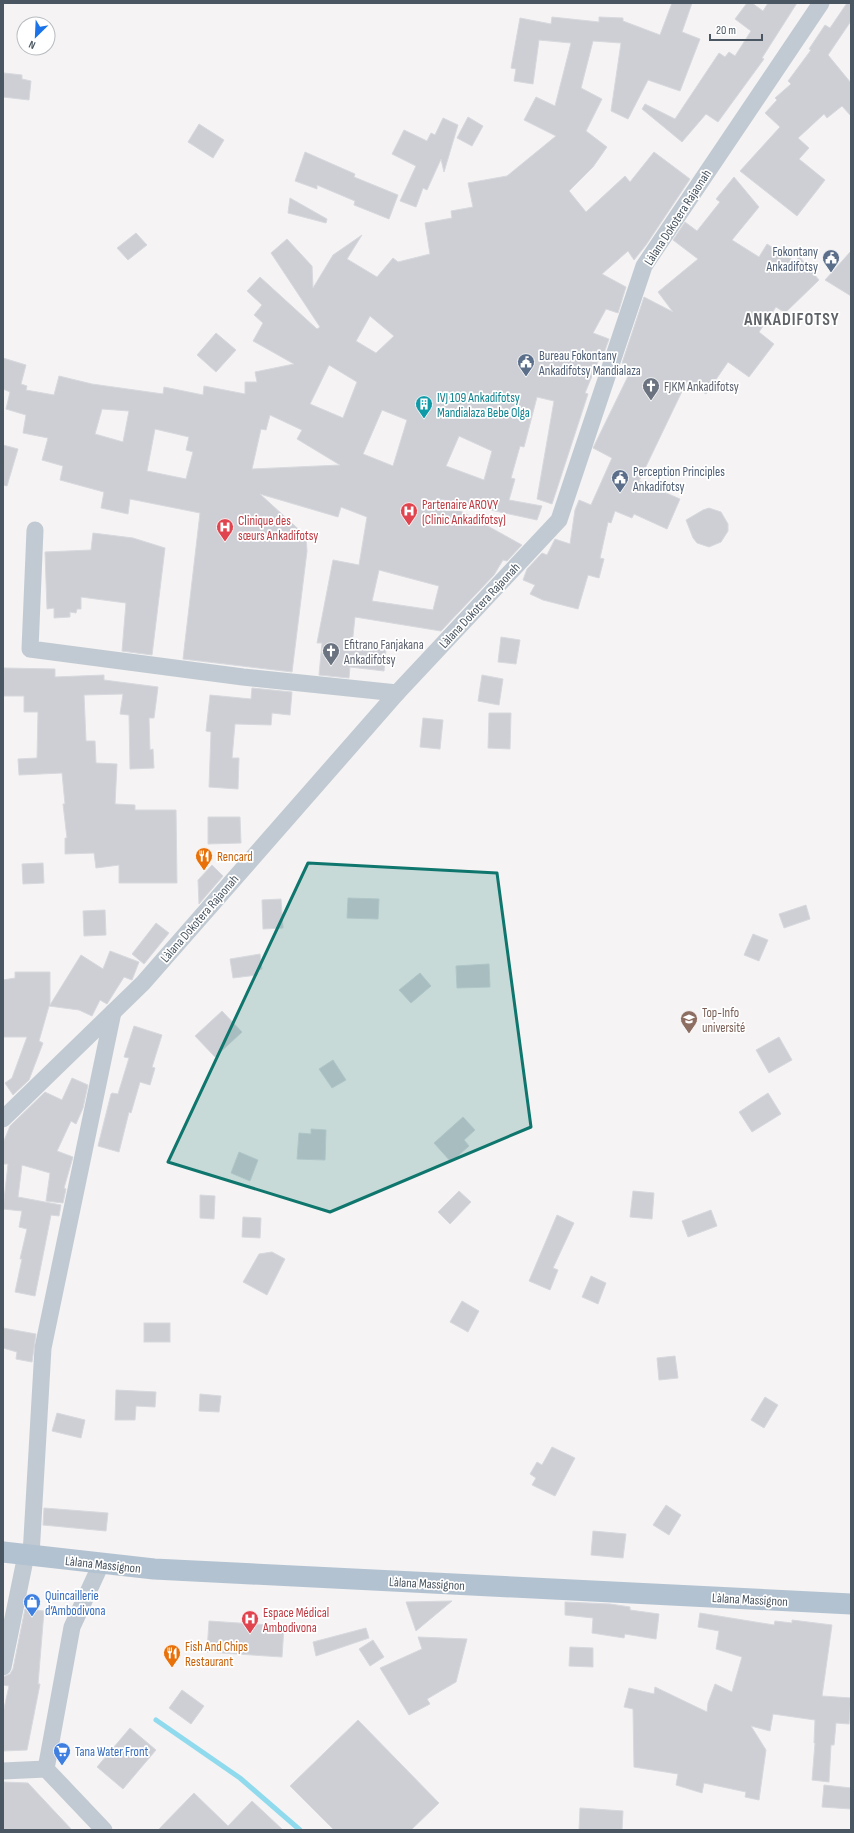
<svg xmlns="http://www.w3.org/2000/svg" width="854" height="1833" font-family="'Sofia Sans Condensed',sans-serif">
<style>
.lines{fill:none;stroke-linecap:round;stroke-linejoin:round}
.stream{stroke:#90daee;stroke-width:5}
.building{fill:#cdcfd5;stroke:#d7d9de;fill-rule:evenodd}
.minor{stroke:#c1cad2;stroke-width:17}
.major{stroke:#b3c2d1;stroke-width:21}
.marked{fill:#0f766e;fill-opacity:0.2;stroke:#0f766e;stroke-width:3;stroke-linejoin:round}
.labels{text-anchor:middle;stroke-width:3.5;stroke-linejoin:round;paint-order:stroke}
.street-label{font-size:13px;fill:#4a5661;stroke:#fff}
.service-label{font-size:13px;fill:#4e5e75;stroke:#fff;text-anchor:start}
.worship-label{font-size:13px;fill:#5b616d;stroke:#fff;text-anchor:start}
.culture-label{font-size:13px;fill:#0d838f;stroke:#fff;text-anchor:start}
.health-label{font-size:13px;fill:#be3a42;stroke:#fff;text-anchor:start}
.food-label{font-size:13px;fill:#c56008;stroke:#fff;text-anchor:start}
.education-label{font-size:13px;fill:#785e54;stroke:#fff;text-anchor:start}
.shop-label{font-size:13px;fill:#366cbe;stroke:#fff;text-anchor:start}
.district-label{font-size:17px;font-weight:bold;letter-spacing:1px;fill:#5f6368;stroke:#fff}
</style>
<rect width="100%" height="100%" fill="#f5f3f3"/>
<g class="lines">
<polyline class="stream" points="156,1720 240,1778 300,1830"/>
</g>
<g class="building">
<path d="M672,3h20l-10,29 18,7 -20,52 -32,-11 -20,39 -17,-8 10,-68 -28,-2 -12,47 21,11 -16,32 21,16 -14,20 -24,24 17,21 39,-36 5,6 24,-30 36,27 -44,66 -12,15 -6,-9 -26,23 24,13 -8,26 -12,-4 -13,24 16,6 -5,14 -2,-1 -17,41 3,1 -36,110 -15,-5 17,-98 -17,-4 -13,50 -4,-1 -9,32 4,1 -6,21 33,6 -5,14 -98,-21 83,46 -15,16 -4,-1 -9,15 -53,56 -86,-14 -3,28 34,5 -2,21 -34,-4 -1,11 -30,-3 3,-32h-5l16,-83 26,5 8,-48 -26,-10 -3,10 -78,-23 46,42 1,15 -15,121 -109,-13 17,-146 -70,-14 -2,15 -27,-6 3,-16 -44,-12 3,-14 -21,-6 6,-22 -25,-5 3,-18 -20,-6 4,-17 -7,-3v-31l23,7 -5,19 6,2 -1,4 28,5 5,-19 33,8 71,10 1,-7 39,8 1,-9 41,8v-12h12l-2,-10 39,-8 -41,-23 10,-18 -9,-8 8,-10 -15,-14 13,-14 57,52 3,-2 -49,-74 16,-14 25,27 1,22 20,-33 29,-20 -15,24 30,18 16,-19 5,4 32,-8 -5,-31 27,-5 -1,-7 22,-4 -5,-24 39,-7 49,-40 -32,-16 12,-23 19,9 16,-63 -32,-3 -6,44 -19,-3 2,-12 -5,-1 9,-50 31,6 1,-7 47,5v-5l24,1v3l37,14zM370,316l24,20 -18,17 -20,-12zM329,365l28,17 -14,36 -33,-14zM102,409l27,2 -6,31 -28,-8zM382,410l25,10 -14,46 -30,-12zM270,415l32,15 -5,9 43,26 -88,4 9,-40 5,1zM155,429l34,8 -3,13 7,2 -7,27 -39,-8zM459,436l33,15 -8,29 -38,-14zM379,570l60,16 -6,24 -61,-9z"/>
<polygon points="747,3 752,3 763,11 768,3 797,3 762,58 764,59 718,122 706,114 682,142 642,109 645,104 675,119 719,53 725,57 729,52 735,56 751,31 735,19"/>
<polygon points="847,3 851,3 851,21 828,55 851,83 851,116 842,106 827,118 824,114 798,138 809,148 799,159 825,180 797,216 740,171 780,127 765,113 777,100 775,98 791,84 788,81 811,50 809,49 825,25 830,28"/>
<polygon points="4,73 22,75 22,79 31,81 29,100 3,97"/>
<polygon points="468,117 483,126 472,146 457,138"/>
<polygon points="443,118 458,125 444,172 441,159 427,190 423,188 416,207 400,201 416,166 392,154 404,130 427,141 431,133 435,135"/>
<polygon points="199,124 224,140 213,158 188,142"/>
<polygon points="305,152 355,174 354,177 398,195 389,219 354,205 355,201 317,185 317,189 295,181"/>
<polygon points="734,177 759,207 732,240 759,257 767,244 796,262 799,256 819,280 785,313 776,307 759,332 774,344 749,377 728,362 706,394 687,381 639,481 680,499 667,529 634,514 632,518 615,511 611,523 608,522 600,558 604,559 599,578 588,575 578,609 543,600 530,594 535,585 523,580 527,569 542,553 547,555 555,539 570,544 575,510 579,500 591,505 612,458 593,448 632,368 622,363 644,297 673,312 658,292 698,259 673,240 685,222 697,231 720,202 716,199"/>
<polygon points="290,198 327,219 326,223 288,213"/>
<polygon points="136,233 147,245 128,260 117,248"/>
<polygon points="851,251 851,296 825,280"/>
<polygon points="216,333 236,350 216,372 197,355"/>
<polygon points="3,445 18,449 7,486 3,485"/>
<polygon points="709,508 721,512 728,524 728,531 721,542 709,547 697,543 693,538 686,520 703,510"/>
<polygon points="93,533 133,538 165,548 152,655 122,651 126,603 81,597 81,609 77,609 76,613 70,612 70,617 54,618 54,608 47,609 45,552 91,550"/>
<polygon points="501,637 520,640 516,664 498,662"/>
<polygon points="4,668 55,669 55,677 104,675 104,680 158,687 154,718 149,718 150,750 153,749 154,768 130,769 129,715 120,714 123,694 84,695 86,741 95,741 96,763 117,764 115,804 135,805 135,810 176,810 177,883 119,883 119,865 96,868 94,853 65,854 65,838 67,838 63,804 65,804 62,773 19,775 18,759 37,758 38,712 24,712 24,696 3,696"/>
<polygon points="482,675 503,679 499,705 478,701"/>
<polygon points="252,688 292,692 290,715 272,713 271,725 235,724 232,758 239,758 238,789 209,787 211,732 206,731 210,695 251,699"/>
<polygon points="489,713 511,713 510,749 488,748"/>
<polygon points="423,718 443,720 440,749 420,747"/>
<polygon points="208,817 240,817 241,843 208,844"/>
<polygon points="43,863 44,883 23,884 22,864"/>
<polygon points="212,865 223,876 199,904 198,880"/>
<polygon points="348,898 379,899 378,919 347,918"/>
<polygon points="281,899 283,928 263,929 262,900"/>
<polygon points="806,905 810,919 784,928 779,914"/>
<polygon points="105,910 106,935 84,936 83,911"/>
<polygon points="156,923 169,933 144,964 132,954"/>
<polygon points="753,934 768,940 759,961 744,955"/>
<polygon points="110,951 139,962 132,980 124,977 107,1004 100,1000 92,1016 79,1010 49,1006 39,1041 43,1043 29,1080 13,1095 5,1083 12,1078 27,1037 3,1037 3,980 15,978 15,972 50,972 50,1005 81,955 103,969"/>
<polygon points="260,954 262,969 257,970 257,975 233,978 230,959"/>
<polygon points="489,964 490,987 457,988 456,966"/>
<polygon points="420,973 431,986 411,1003 399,990"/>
<polygon points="222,1011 242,1032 215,1057 195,1036"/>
<polygon points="134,1026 162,1035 152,1067 155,1068 150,1085 140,1082 131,1113 129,1112 119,1152 98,1146 111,1094 112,1093 118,1094 129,1058 124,1057"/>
<polygon points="779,1037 792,1060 769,1073 756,1050"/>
<polygon points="333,1060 346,1080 332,1088 319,1069"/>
<polygon points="72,1078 88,1085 83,1108 76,1124 71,1121 57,1151 73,1157 64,1188 66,1189 63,1203 46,1201 50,1173 22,1165 18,1197 61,1205 59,1216 51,1215 35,1296 15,1292 22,1259 20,1259 27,1229 19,1227 22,1211 3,1209 8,1164 3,1164 3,1143 10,1126 45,1092 62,1100"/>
<polygon points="768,1093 781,1114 752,1132 739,1112"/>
<polygon points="463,1117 475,1130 464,1140 469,1146 451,1162 434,1143"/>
<polygon points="311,1129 326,1130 325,1160 297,1159 299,1133 311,1134"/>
<polygon points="239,1152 258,1160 250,1181 231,1173"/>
<polygon points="459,1191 471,1202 450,1224 438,1212"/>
<polygon points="633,1191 654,1193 652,1219 630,1217"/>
<polygon points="200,1195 215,1196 214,1219 200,1218"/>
<polygon points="711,1210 717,1226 688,1237 682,1221"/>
<polygon points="557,1215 574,1223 553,1268 558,1270 550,1290 529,1281"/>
<polygon points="243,1217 261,1218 260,1238 242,1237"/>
<polygon points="272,1252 285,1259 267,1295 243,1282 259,1254"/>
<polygon points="591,1276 606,1283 598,1304 582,1297"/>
<polygon points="462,1301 479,1311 468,1332 450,1322"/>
<rect x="144" y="1323" width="26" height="19"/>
<polygon points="3,1328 36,1334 32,1362 16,1359 17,1352 3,1348"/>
<polygon points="675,1356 678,1378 659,1380 657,1358"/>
<polygon points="116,1390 156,1392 155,1407 136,1406 135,1420 115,1420"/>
<polygon points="200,1394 221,1396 219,1412 199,1411"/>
<polygon points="765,1397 778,1405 764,1428 751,1420"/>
<polygon points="57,1413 85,1420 81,1438 52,1431"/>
<polygon points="552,1447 575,1458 555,1496 532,1485 536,1478 530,1474 537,1462 542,1465"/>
<polygon points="666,1505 681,1515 669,1535 653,1525"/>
<polygon points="44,1508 108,1513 106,1531 43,1525"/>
<polygon points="593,1531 626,1534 623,1558 591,1555"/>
<polygon points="452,1601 416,1631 406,1602"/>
<polygon points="565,1602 610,1604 630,1607 630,1610 659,1614 656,1639 625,1634 624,1638 592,1633 593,1618 565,1615"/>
<polygon points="25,1609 44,1611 38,1684 40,1684 27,1750 3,1751 3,1713 9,1686 3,1685 3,1677 10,1674 13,1669"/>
<polygon points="700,1613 774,1625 775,1621 792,1623 792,1620 832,1625 822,1696 851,1698 849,1724 836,1723 834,1745 831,1745 829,1782 812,1780 815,1743 814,1743 815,1720 773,1714 770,1731 751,1726 766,1750 759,1800 745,1797 746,1792 704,1783 702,1793 676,1785 678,1774 634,1767 633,1709 624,1707 629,1688 654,1694 655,1687 707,1712 708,1703 715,1684 732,1692 742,1657 716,1649 719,1631 698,1627"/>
<polygon points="209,1621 284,1626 282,1657 207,1652"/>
<polygon points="366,1628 369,1638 316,1656 313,1642"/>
<polygon points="418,1637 467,1639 456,1682 427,1699 430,1704 409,1715 380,1668 422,1649"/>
<polygon points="373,1640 384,1657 370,1666 359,1649"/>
<polygon points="570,1647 593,1648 593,1667 569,1666"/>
<polygon points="182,1690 204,1706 191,1724 169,1708"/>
<polygon points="358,1720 439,1803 411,1830 334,1830 290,1786"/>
<polygon points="130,1728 156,1750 123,1789 97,1767"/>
<polygon points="4,1782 28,1783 72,1830 3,1830"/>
<polygon points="824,1785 851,1788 851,1809 822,1807"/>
<polygon points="194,1793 228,1826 252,1801 283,1830 158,1830"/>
<polygon points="580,1808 623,1811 622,1830 579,1830"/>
</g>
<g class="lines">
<g class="minor">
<polyline points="35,530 30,649 243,677 397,693"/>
<polyline points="3,1119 143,983 397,693 559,520 644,266 821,3"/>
<polyline points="31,1555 43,1348 113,1012"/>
<polyline points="101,1564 72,1627 46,1769 104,1830"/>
<polyline points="3,1667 26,1555"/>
<polyline points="3,1771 46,1769"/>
</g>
<polyline class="major" points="3,1552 154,1569 851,1604"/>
</g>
<path class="marked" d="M308,863l189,10 34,254 -201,85 -162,-50z"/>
<defs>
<g id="civic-pin" transform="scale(0.9)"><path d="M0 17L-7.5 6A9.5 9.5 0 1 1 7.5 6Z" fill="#5c6f8a" stroke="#fff"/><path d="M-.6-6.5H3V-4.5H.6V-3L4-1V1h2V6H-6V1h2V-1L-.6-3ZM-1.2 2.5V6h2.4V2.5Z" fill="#fff"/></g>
<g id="church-pin" transform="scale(0.9)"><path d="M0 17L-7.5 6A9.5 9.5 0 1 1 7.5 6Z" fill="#6b7280" stroke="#fff"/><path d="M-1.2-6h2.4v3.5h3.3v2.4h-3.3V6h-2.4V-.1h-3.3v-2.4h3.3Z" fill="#fff"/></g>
<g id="building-pin" transform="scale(0.9)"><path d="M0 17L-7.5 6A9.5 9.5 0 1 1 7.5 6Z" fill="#0f9aa8" stroke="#fff"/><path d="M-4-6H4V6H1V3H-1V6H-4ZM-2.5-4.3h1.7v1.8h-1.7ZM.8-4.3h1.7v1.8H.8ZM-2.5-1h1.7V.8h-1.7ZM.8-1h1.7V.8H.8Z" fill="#fff"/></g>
<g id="hospital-pin" transform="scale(0.9)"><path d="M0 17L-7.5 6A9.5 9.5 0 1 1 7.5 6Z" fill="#e0444e" stroke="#fff"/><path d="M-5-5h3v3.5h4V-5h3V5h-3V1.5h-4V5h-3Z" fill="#fff"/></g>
<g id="restaurant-pin" transform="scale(0.9)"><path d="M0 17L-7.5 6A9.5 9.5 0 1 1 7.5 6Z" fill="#e8710a" stroke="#fff"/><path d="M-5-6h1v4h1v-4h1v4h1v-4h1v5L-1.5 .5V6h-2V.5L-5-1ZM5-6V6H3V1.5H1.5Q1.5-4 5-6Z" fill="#fff"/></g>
<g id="university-pin" transform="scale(0.9)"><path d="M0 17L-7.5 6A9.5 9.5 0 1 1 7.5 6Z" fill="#8d6e63" stroke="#fff"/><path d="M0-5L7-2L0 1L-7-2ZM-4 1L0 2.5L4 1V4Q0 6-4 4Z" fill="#fff"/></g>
<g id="shop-pin" transform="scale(0.9)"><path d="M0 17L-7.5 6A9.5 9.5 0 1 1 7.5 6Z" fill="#3f7fe0" stroke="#fff"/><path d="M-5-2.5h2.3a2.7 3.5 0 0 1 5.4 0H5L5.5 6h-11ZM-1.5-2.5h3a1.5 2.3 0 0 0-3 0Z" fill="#fff"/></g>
<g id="supermarket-pin" transform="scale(0.9)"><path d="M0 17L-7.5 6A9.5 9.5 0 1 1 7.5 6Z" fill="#3f7fe0" stroke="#fff"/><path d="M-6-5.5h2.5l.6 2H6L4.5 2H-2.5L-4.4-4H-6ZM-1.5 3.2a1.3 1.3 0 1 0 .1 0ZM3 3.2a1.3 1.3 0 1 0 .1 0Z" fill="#fff"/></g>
</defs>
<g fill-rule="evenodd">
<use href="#civic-pin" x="831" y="258"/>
<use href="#civic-pin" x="526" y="362"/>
<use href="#church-pin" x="651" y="386"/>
<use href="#building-pin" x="424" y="404"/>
<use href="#civic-pin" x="620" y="478"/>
<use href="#hospital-pin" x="409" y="511"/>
<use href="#hospital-pin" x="225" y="527"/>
<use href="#church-pin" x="331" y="651"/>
<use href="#restaurant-pin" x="204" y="856"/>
<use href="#university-pin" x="689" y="1019"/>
<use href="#shop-pin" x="32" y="1602"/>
<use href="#hospital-pin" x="250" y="1619"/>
<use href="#restaurant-pin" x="172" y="1653"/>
<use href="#supermarket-pin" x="62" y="1751"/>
</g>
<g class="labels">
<g class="street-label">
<text transform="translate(677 217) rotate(-57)" y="5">Làlana Dokotera Rajaonah</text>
<text transform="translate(479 605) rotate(-47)" y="5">Làlana Dokotera Rajaonah</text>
<text transform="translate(199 918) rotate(-49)" y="5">Làlana Dokotera Rajaonah</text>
<text transform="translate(103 1564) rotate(6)" y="5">Làlana Massignon</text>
<text transform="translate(427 1583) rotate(3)" y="5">Làlana Massignon</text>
<text transform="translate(750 1599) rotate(3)" y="5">Làlana Massignon</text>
</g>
<g class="service-label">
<text x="818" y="256" text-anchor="end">Fokontany<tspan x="818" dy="15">Ankadifotsy</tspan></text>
<text x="539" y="360">Bureau Fokontany<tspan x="539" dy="15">Ankadifotsy Mandialaza</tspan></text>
<text x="633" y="476">Perception Principles<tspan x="633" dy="15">Ankadifotsy</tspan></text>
</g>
<g class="worship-label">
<text x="664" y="391">FJKM Ankadifotsy</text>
<text x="344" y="649">Efitrano Fanjakana<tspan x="344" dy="15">Ankadifotsy</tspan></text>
</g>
<g class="culture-label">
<text x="437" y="402">IVJ 109 Ankadifotsy<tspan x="437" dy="15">Mandialaza Bebe Olga</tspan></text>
</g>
<g class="health-label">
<text x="422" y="509">Partenaire AROVY<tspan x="422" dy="15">(Clinic Ankadifotsy)</tspan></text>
<text x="238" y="525">Clinique des<tspan x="238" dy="15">sœurs Ankadifotsy</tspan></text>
<text x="263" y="1617">Espace Médical<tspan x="263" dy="15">Ambodivona</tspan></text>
</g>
<g class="food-label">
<text x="217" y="861">Rencard</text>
<text x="185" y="1651">Fish And Chips<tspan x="185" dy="15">Restaurant</tspan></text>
</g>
<g class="education-label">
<text x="702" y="1017">Top-Info<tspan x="702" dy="15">université</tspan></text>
</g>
<g class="shop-label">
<text x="45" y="1600">Quincaillerie<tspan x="45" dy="15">d’Ambodivona</tspan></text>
<text x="75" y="1756">Tana Water Front</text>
</g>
<g class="district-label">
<text x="792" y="325">ANKADIFOTSY</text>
</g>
</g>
<rect width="854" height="1833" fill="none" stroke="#4a5661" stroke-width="8"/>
<g transform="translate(36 36) rotate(204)"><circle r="19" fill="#ffffff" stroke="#b7bbc0"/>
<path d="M0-3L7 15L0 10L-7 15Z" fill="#1a73e8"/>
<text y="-6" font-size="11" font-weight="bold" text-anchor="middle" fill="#4a5661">N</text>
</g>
<path d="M710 34v6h52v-6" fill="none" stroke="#4a5661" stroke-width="2"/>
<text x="716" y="34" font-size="12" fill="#4a5661" stroke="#ffffff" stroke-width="3" paint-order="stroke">20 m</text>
</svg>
